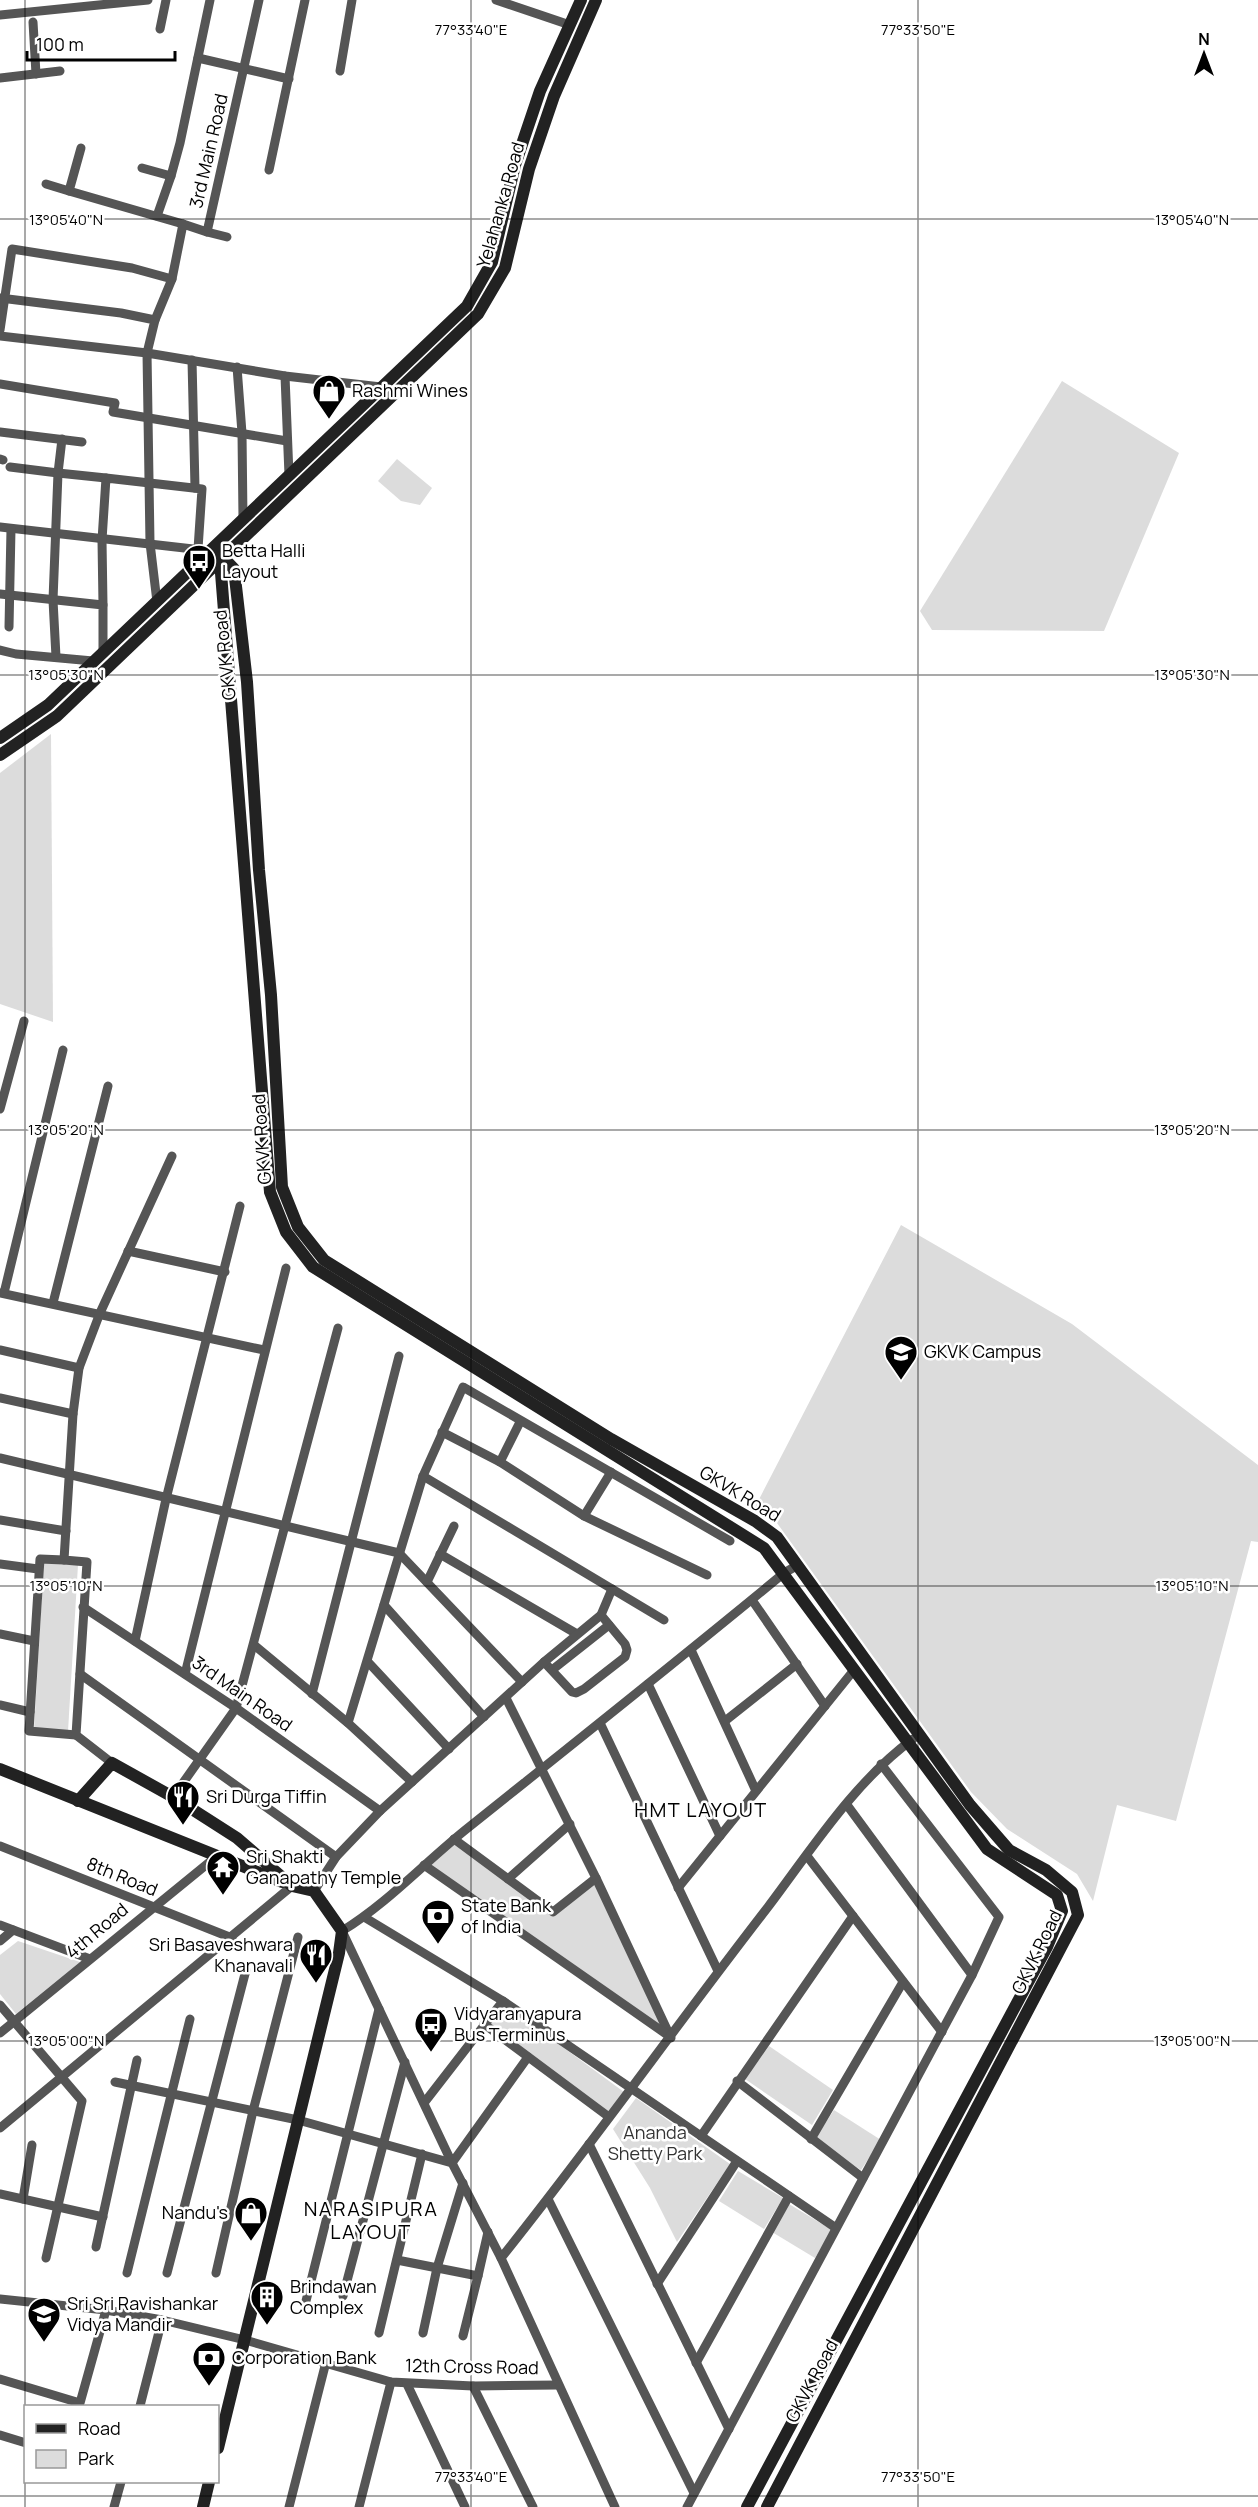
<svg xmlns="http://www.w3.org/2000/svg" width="1258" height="2507" font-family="Manrope,sans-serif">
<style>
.green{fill:#dcdcdc}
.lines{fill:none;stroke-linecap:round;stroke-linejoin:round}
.street{stroke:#555;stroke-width:9}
.secondary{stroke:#222;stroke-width:12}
.ticks{fill:none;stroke:#000;stroke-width:1.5;stroke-opacity:0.45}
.labels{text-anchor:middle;stroke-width:5;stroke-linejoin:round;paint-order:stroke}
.street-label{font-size:18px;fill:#000;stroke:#fff}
.poi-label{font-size:18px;fill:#000;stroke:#fff;text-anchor:start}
.park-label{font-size:18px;fill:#333;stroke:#fff}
.neighbourhood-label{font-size:20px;letter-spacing:1.5px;fill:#000;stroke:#fff}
.ticks-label{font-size:15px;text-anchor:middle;fill:#000;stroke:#fff;stroke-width:5;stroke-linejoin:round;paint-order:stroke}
</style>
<rect width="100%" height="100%" fill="#fff"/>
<g class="green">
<polygon points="1062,381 1179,453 1104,631 932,630 920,611"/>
<polygon points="397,459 432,488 420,505 401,501 378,481"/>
<polygon points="51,734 53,1022 0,1004 0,773"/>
<polygon points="901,1225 1072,1324 1258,1465 1258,1542 1251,1541 1176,1821 1117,1805 1093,1901 1077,1874 1007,1829 971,1792 777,1523 754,1509"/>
<polygon points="44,1563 78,1565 68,1731 34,1729"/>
<polygon points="454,1842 552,1916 595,1882 664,2029 429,1865"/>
<polygon points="18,1941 80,1962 16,2014 0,1994 0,1955"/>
<polygon points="504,2004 624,2092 608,2113 488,2025"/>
<polygon points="769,2046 833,2090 812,2125 745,2079"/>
<polygon points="636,2098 730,2164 677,2242 650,2188 613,2129"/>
<polygon points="834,2110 881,2140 861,2170 814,2140"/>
<polygon points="738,2171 783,2198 764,2229 719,2201"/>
<polygon points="789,2204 832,2230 815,2258 772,2232"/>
</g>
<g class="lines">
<g class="street">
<polyline points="496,0 570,25"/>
<polyline points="0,15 148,0"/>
<polyline points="33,22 36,74"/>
<polyline points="160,29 166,0"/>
<polyline points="198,58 289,79"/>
<polyline points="340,71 352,0"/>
<polyline points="0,78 60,71"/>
<polyline points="81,148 69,191 183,224"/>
<polyline points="142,168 171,176 180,143 210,0"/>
<polyline points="269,170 305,0"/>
<polyline points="46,184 69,191"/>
<polyline points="157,216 171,176"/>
<polyline points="207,232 227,237"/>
<polyline points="0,298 121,313 155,320 147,353 0,336"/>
<polyline points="155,320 172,279"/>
<polyline points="0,330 12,249 132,268 172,279 183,224 207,232 259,0"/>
<polyline points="192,360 195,488"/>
<polyline points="237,367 242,433 243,519"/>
<polyline points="285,376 289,475"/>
<polyline points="0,384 115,403 113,412 287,441"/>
<polyline points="0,432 82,442"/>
<polyline points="62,439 58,473 106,478"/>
<polyline points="0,459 3,460"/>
<polyline points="10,467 58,473 53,600 56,657"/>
<polyline points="0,527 202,550"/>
<polyline points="0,594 103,605 103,652"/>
<polyline points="157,602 150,543 147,353 285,376 381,387"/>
<polyline points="103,605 102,540 106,478 202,489 198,549"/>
<polyline points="9,627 11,529"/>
<polyline points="0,650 16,654 93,661"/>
<polyline points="0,1109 24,1021"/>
<polyline points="128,1251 225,1272"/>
<polyline points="0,1293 264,1350"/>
<polyline points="4,1293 63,1050"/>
<polyline points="53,1303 108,1086"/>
<polyline points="0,1350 79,1368"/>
<polyline points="0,1398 73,1414"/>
<polyline points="442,1432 500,1462 584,1516 707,1575"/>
<polyline points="0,1458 399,1553 522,1682"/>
<polyline points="500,1462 520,1422"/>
<polyline points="423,1476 664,1620"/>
<polyline points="584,1516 611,1472"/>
<polyline points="0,1520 66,1531"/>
<polyline points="440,1554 577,1634"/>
<polyline points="64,1560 40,1559 29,1731 76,1735"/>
<polyline points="0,1564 38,1569"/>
<polyline points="427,1582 454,1526"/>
<polyline points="752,1600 825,1706"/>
<polyline points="384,1605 484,1717"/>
<polyline points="83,1607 236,1708 380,1811"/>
<polyline points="0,1634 34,1641"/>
<polyline points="135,1641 166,1499 240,1206"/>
<polyline points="254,1645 348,1723 412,1782"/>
<polyline points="691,1650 756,1791"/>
<polyline points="368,1662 449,1749"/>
<polyline points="544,1662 572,1692 576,1693 584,1689 625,1657 627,1650 625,1644 601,1615"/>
<polyline points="552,1670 609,1625"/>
<polyline points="80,1674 336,1857"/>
<polyline points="185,1674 286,1268"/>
<polyline points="648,1684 720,1836"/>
<polyline points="312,1694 399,1356"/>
<polyline points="506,1698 596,1878 671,2038"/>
<polyline points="0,1705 30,1712"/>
<polyline points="725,1721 797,1664"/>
<polyline points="348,1723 423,1476 463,1387 730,1541"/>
<polyline points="600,1723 718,1971"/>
<polyline points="112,1763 76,1735 87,1562 64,1560 73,1414 79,1368 100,1313 172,1156"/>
<polyline points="173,1797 236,1708 338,1328"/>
<polyline points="847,1805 972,1975"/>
<polyline points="454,1839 553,1912 596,1878"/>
<polyline points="0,1846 232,1938"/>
<polyline points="807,1856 942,2032"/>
<polyline points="424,1865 669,2036"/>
<polyline points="508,1879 570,1824"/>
<polyline points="678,1888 854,1670"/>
<polyline points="314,1891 336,1857 380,1811 544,1662 601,1615 612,1589"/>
<polyline points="364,1917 503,2001 836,2228"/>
<polyline points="0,1925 90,1959"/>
<polyline points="0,1941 13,1930"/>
<polyline points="0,2005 82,2101 46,2258"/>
<polyline points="484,2024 609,2117"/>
<polyline points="0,2033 217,1856"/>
<path d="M528,2057l-76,106 -110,-232c47,-29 84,-70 127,-104 105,-84 211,-168 315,-254l14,-8"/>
<polyline points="737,2081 863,2178"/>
<polyline points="115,2082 298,2120 452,2163 501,2258 615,2507"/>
<polyline points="424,2103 503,2001"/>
<polyline points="0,2128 292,1886"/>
<polyline points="701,2136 853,1916"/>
<polyline points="811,2139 903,1982"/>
<polyline points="589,2144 729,2429"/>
<polyline points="0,2194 103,2217"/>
<polyline points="23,2199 32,2145"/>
<polyline points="548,2199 694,2493"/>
<polyline points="96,2247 137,2060"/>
<path d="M501,2258c92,-115 177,-235 267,-351 43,-57 87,-126 145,-168"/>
<polyline points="397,2260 478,2276 488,2232"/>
<polyline points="127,2273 190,2019"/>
<polyline points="167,2273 246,1970"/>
<polyline points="216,2273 253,2111 298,1937"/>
<polyline points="657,2284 737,2161"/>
<polyline points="343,2296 405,2062"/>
<polyline points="0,2299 106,2310 162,2320 245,2340 391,2382 473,2386 558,2385"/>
<polyline points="305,2305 379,2009"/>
<polyline points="379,2333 422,2154"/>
<polyline points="423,2333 437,2268 463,2183"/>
<polyline points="463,2336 478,2276"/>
<polyline points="696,2363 789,2196"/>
<polyline points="0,2379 80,2403 106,2310"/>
<polyline points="407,2384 465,2507"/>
<polyline points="473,2386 533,2507"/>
<polyline points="140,2406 162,2320"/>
<polyline points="0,2435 26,2443"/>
<polyline points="114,2507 121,2482"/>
<polyline points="289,2507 326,2362"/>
<polyline points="359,2507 391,2382"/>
<polyline points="687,2507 972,1975 999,1917 881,1764"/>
</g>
<g class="secondary">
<polyline points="214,548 234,569 247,682 259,870 271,995 282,1187 298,1227 324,1260 611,1439 755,1521 777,1537 970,1805 1009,1850 1046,1870 1072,1892 1078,1915 767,2507"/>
<polyline points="207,555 217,563 221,573 270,1192 286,1232 313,1267 764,1548 987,1849 1057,1895 1062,1911 1047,1947 747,2507"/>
<polyline points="0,738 48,705 467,306 492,262 515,165 540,91 581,0"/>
<polyline points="0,755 57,716 478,314 505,268 529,169 554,96 596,0"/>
<polyline points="0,1769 282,1882"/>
<polyline points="78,1801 112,1763 173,1797 237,1838 292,1886 314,1891 342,1931 339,1953 218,2448"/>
<polyline points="203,2507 209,2482"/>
</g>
</g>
<path class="ticks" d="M25,0v2507M471,0v2507M918,0v2507M0,219h1258M0,675h1258M0,1130h1258M0,1586h1258M0,2041h1258M0,2496h1258"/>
<defs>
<g id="shop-pin" transform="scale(1.725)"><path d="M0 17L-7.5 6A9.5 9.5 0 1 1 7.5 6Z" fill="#000" stroke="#fff"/><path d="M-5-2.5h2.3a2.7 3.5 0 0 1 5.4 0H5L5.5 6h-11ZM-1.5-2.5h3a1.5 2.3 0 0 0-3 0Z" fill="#fff"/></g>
<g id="bus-pin" transform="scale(1.725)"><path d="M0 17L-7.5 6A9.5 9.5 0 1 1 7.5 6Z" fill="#000" stroke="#fff"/><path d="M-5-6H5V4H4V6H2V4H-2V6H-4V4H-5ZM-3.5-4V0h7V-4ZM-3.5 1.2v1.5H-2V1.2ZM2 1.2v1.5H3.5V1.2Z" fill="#fff"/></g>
<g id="university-pin" transform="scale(1.725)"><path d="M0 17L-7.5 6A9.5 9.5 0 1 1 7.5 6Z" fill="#000" stroke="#fff"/><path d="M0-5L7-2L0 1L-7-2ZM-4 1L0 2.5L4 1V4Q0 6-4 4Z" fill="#fff"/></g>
<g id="restaurant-pin" transform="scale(1.725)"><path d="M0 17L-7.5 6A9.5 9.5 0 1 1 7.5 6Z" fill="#000" stroke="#fff"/><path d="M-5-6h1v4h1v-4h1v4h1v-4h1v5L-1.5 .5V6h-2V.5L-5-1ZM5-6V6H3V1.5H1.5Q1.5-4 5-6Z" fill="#fff"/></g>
<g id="temple-pin" transform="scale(1.725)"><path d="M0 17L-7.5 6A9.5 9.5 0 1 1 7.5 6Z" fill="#000" stroke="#fff"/><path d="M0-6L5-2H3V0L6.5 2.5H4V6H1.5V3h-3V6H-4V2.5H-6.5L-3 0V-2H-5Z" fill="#fff"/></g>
<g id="bank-pin" transform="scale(1.725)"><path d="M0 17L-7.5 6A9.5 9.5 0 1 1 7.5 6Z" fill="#000" stroke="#fff"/><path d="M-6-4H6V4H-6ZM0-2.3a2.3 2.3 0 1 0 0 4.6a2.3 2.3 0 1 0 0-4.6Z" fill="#fff"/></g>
<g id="building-pin" transform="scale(1.725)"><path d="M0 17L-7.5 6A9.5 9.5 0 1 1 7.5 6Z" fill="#000" stroke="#fff"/><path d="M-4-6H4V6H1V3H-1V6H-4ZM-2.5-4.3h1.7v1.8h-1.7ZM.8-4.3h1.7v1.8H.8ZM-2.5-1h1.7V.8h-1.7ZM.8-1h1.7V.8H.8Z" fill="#fff"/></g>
<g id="school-pin" transform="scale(1.725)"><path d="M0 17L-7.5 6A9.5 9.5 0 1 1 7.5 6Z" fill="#000" stroke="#fff"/><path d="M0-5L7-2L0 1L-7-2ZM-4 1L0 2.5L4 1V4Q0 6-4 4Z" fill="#fff"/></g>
</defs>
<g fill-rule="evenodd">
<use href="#shop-pin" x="329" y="391"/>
<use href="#bus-pin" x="199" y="561"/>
<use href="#university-pin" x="901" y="1352"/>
<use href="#restaurant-pin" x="183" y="1797"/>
<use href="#temple-pin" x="223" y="1867"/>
<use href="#bank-pin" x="438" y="1916"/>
<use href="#restaurant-pin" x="316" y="1955"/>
<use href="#bus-pin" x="431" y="2024"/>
<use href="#shop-pin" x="251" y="2213"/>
<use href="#building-pin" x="267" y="2297"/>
<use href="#school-pin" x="44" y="2314"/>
<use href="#bank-pin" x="209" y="2358"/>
</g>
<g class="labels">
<g class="street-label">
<text transform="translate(209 151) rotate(-77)" y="6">3rd Main Road</text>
<text transform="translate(501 205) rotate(-74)" y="6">Yelahanka Road</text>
<text transform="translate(225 655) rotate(-96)" y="6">GKVK Road</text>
<text transform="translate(262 1139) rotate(-94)" y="6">GKVK Road</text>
<text transform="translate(740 1494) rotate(31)" y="6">GKVK Road</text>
<text transform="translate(242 1694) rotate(35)" y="6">3rd Main Road</text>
<text transform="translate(122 1877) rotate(22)" y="6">8th Road</text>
<text transform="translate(97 1931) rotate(-40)" y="6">4th Road</text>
<text transform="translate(1037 1952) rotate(-64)" y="6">GKVK Road</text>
<text transform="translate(472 2367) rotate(1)" y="6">12th Cross Road</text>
<text transform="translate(812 2381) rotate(-62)" y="6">GKVK Road</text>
</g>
<g class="poi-label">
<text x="352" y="397">Rashmi Wines</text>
<text x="222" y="557">Betta Halli<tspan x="222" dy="21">Layout</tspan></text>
<text x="924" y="1358">GKVK Campus</text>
<text x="206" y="1803">Sri Durga Tiffin</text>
<text x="246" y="1863">Sri Shakti<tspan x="246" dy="21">Ganapathy Temple</tspan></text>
<text x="461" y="1912">State Bank<tspan x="461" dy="21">of India</tspan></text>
<text x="293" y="1951" text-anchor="end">Sri Basaveshwara<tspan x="293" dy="21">Khanavali</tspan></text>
<text x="454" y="2020">Vidyaranyapura<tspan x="454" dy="21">Bus Terminus</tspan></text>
<text x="228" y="2219" text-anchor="end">Nandu's</text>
<text x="290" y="2293">Brindawan<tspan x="290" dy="21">Complex</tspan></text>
<text x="67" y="2310">Sri Sri Ravishankar<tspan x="67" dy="21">Vidya Mandir</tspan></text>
<text x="232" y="2364">Corporation Bank</text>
</g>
<g class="park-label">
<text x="655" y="2139">Ananda<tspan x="655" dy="21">Shetty Park</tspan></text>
</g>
<g class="neighbourhood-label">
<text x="701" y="1817">HMT LAYOUT</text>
<text x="371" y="2216">NARASIPURA<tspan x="371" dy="23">LAYOUT</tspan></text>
</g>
</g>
<g class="ticks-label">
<text x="471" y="35">77°33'40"E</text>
<text x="918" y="35">77°33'50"E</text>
<text x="66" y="225">13°05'40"N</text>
<text x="1192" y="225">13°05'40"N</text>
<text x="66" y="680">13°05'30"N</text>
<text x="1192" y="680">13°05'30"N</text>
<text x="66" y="1135">13°05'20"N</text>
<text x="1192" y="1135">13°05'20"N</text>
<text x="66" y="1591">13°05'10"N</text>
<text x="1192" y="1591">13°05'10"N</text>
<text x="66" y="2046">13°05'00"N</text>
<text x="1192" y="2046">13°05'00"N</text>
<text x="471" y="2482">77°33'40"E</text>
<text x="918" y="2482">77°33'50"E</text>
</g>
<rect x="24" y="2405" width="195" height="78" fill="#ffffff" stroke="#999999" stroke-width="1.5"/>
<rect x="36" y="2424" width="30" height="9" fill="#222222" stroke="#999999" stroke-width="1.5"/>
<text x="78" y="2435" font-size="18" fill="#000000">Road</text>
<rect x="36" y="2450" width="30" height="18" fill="#dcdcdc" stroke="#999999" stroke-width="1.5"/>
<text x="78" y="2465" font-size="18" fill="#000000">Park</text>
<g transform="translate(1204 54)" stroke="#ffffff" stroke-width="4.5" paint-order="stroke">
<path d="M0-4.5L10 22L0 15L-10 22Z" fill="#000000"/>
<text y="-9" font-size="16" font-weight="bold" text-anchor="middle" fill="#000000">N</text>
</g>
<path d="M27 51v9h148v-9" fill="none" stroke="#000000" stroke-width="3"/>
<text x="36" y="51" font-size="18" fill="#000000" stroke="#ffffff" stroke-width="4.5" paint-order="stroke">100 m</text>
</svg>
